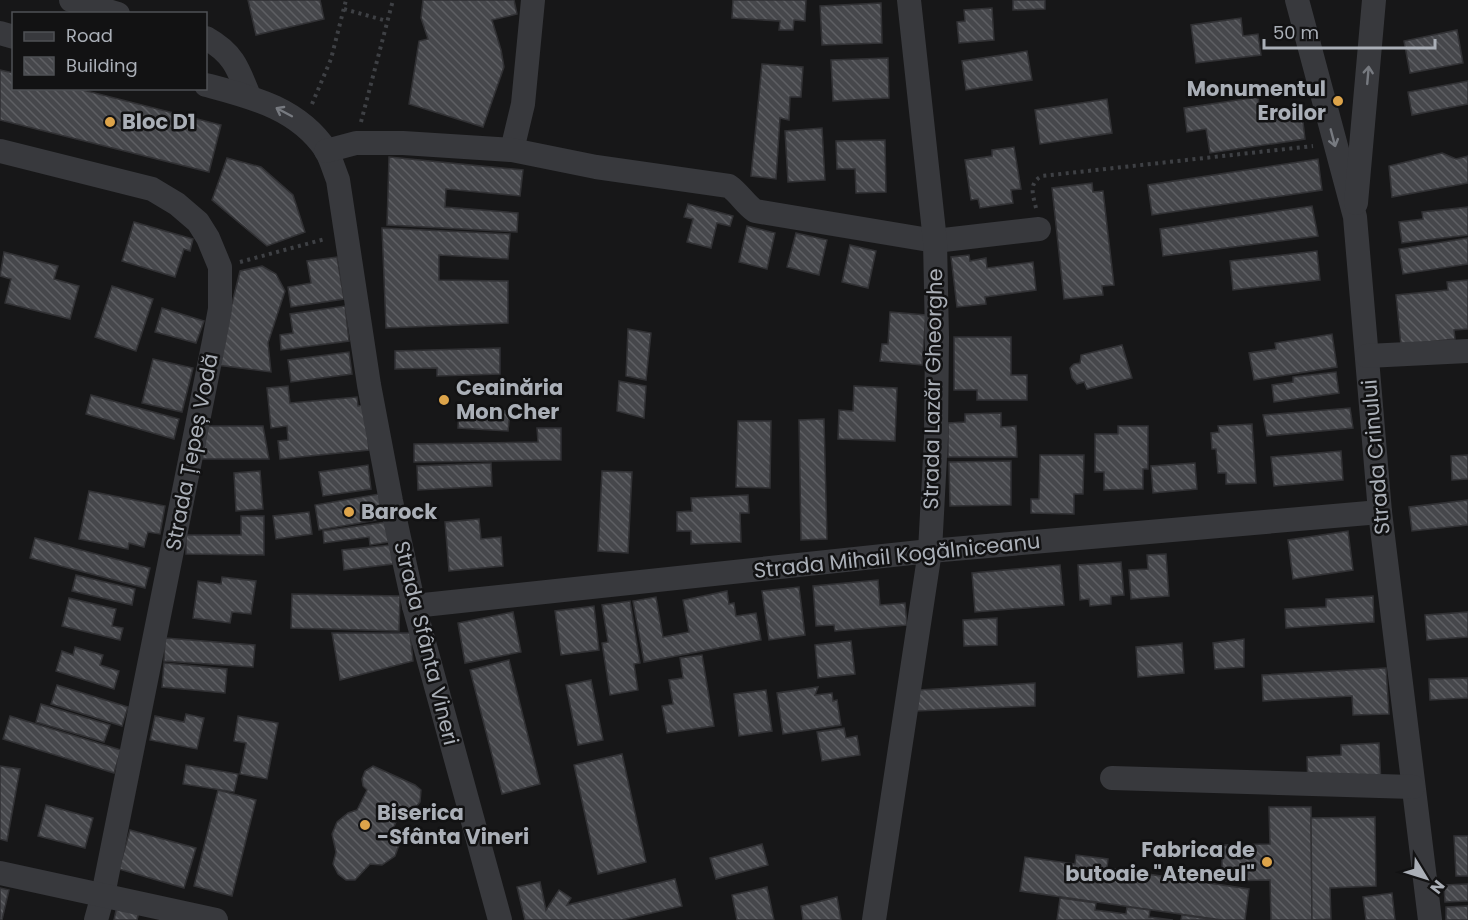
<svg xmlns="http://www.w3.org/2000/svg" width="1468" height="920" font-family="Poppins,sans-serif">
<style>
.building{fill:url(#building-back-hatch);stroke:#313134;stroke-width:1.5}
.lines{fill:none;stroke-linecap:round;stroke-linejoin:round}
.path{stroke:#3e4044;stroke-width:4;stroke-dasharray:3 4.5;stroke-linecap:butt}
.minor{stroke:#38393d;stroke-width:24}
.oneway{stroke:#777a80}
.poi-dot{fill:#dda44a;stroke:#121213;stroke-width:2}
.labels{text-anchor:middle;stroke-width:5;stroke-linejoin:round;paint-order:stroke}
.poi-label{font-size:21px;font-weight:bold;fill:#aaafb7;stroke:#121213;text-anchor:start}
.street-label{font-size:21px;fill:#aaafb7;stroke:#121213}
</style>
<defs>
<pattern id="building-back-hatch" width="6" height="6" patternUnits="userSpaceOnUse" patternTransform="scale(1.5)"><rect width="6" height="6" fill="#46474b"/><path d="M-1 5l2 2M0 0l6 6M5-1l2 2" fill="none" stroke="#5e5f63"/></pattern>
</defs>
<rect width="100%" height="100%" fill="#171718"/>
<g class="building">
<polygon points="248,0 320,0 324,19 256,35"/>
<polygon points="423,0 514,0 517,14 492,20 501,50 504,67 483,127 409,104 419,41 428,39 421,18"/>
<polygon points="733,0 806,0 805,21 794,20 793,30 779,30 780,21 732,18"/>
<polygon points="1013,0 1045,0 1045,9 1013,10"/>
<polygon points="881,3 882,43 822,45 820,6"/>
<polygon points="992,8 994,40 959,43 957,22 965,21 964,10"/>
<polygon points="1241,18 1243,36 1258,34 1261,55 1196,63 1191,25"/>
<polygon points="1457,30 1463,63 1410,73 1404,41"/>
<polygon points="1027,51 1032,80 966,90 962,61"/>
<polygon points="888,58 889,98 833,101 831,60"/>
<polygon points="762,64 803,67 801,97 790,97 789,120 780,118 776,179 751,176"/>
<polygon points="0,70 14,73 14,88 75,88 221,125 209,172 0,120"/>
<polygon points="1468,81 1468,104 1412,115 1408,92"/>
<polygon points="1258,97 1261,120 1302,114 1305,139 1210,153 1206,129 1187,132 1184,108"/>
<polygon points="1107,99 1112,133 1040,144 1035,110"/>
<polygon points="822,128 825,180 788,182 785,131"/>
<polygon points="885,140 886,192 856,193 855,169 837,169 836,141"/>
<polygon points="1014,147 1021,189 1011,190 1013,203 980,208 978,199 971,200 965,160 992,156 992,150"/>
<polygon points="1442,153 1456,159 1468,156 1468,183 1392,197 1389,166"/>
<polygon points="389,157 523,170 520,196 446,189 445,207 518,213 517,232 387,225"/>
<polygon points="227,158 261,167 293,195 305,232 267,246 212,200"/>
<polygon points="1318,159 1322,190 1152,215 1148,185"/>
<polygon points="1092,183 1093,192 1103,191 1114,285 1102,286 1103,295 1064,299 1052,188"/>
<polygon points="688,204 733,216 730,226 717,223 711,248 687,242 693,219 684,217"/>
<polygon points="1312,206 1318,236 1163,256 1160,229"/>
<polygon points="1468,207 1468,235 1402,243 1399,222 1423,219 1422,212"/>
<polygon points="134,222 193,239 190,251 184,249 175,277 122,261"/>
<polygon points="747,226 775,233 767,269 739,262"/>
<polygon points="382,228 510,234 508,259 439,255 439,280 508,281 508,323 386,328"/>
<polygon points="796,233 827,240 819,275 787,267"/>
<polygon points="1468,238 1468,264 1403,274 1399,249"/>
<polygon points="850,245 876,251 868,288 842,282"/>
<polygon points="1317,251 1320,280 1233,290 1230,261"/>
<polygon points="4,252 58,266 54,279 79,286 70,319 5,303 11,279 0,276"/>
<polygon points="969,255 970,261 986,258 987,268 1033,262 1036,290 985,297 986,304 957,307 951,257"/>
<polygon points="337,257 344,299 291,307 288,287 311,283 307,261"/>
<polygon points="262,266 276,274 285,291 268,343 271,372 217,365 240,271"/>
<polygon points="1468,280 1468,329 1454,330 1455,339 1401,345 1396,295 1448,290 1447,282"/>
<polygon points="112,286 153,299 136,351 95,337"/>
<polygon points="345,306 349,341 281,350 280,335 293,333 290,314"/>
<polygon points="162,308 204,321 196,343 155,332"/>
<polygon points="890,312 926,315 922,365 880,361 882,344 888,344"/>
<polygon points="628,329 651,333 646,380 626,376"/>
<polygon points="1332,334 1337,367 1254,380 1249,353 1276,349 1275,343"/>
<polygon points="954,337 1011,337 1011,375 1027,375 1027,400 977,400 977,390 954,390"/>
<polygon points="1122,345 1132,378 1087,389 1084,382 1077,384 1072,378 1070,368 1074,364 1080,363 1081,355"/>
<polygon points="500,348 500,374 437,376 437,368 395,369 395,351"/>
<polygon points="349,352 352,374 291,382 288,360"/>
<polygon points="153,359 193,368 182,412 142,403"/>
<polygon points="1336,372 1339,393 1274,402 1272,385 1293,382 1293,377"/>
<polygon points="619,381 646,386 644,418 617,411"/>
<polygon points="288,386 290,403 357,397 358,406 365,405 369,450 280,459 278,441 288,440 287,426 271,428 267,388"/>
<polygon points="854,386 897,388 895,441 838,439 839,410 853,411"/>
<polygon points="91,395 179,419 174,439 86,414"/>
<polygon points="459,408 510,411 508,431 458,428"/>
<polygon points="1350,408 1353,428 1267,436 1263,415"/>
<polygon points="1001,413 1001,427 1016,426 1017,457 948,457 948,423 965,422 965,414"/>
<polygon points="824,419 827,539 801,540 799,420"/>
<polygon points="738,421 771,421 770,488 736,487"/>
<polygon points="1252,424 1256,483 1226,484 1226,473 1218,473 1216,449 1212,449 1211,433 1219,432 1218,426"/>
<polygon points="208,426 263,426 269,459 202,459"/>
<polygon points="1118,426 1148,426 1148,469 1143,469 1143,489 1104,490 1104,472 1095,472 1095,434 1118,434"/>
<polygon points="537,428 561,428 561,460 414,462 414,444 538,442"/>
<polygon points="1341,451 1343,480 1274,486 1271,457"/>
<polygon points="1040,455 1084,455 1083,494 1074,494 1074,514 1031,513 1031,499 1039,499"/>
<polygon points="1468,455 1468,479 1452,480 1451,456"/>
<polygon points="1011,461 1011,505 950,506 949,462"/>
<polygon points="491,463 492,486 418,490 417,466"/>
<polygon points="1195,463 1197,489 1153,493 1151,466"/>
<polygon points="368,465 371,489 323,496 319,472"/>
<polygon points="260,471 263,509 236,511 234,473"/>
<polygon points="602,471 632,472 628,553 598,551"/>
<polygon points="89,491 165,506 160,534 148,532 144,547 129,543 128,549 79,539"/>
<polygon points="379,494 383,519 319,530 315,505"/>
<polygon points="748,495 749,513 740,513 741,542 691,544 691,531 677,531 677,512 692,511 691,498"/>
<polygon points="1468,500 1468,525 1412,531 1409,507"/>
<polygon points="309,512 312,534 276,539 273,516"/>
<polygon points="241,516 264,516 264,555 186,554 186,535 241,535"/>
<polygon points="479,519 481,539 501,537 503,566 449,571 445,522"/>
<polygon points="386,522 389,542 370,545 369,537 324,543 323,531"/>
<polygon points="1348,531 1353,570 1293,579 1288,540"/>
<polygon points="35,538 150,568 145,588 30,558"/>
<polygon points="391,545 393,564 344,570 342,550"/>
<polygon points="1166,554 1169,596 1131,599 1129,570 1148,569 1147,555"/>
<polygon points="1121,562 1124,595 1111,596 1111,604 1090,606 1089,599 1080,600 1078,565"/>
<polygon points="1060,565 1064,605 975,612 972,573"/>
<polygon points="76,575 135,589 132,605 72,591"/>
<polygon points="222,577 256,581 251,614 232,612 230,623 193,618 198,581 221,584"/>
<polygon points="878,580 880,605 905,603 907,625 835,631 834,625 816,626 813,586"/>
<polygon points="799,587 805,635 769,640 762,591"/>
<polygon points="727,591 729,604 734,603 736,616 756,613 761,640 644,662 633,601 656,597 663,637 689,632 683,600"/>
<polygon points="292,594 400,596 399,631 291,628"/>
<polygon points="1373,596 1374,622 1286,628 1285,609 1326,607 1326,599"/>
<polygon points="69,598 116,609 112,626 123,628 120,640 62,626"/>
<polygon points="630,601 640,663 634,664 638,690 610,695 602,643 608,642 602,605"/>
<polygon points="594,606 599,650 561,655 555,611"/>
<polygon points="513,612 521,652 465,663 458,623"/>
<polygon points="1468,612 1468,637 1427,640 1425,615"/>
<polygon points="997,618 997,645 964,646 963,620"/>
<polygon points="332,633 410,633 413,661 340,680"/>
<polygon points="165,638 255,645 253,667 164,661"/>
<polygon points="1244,639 1244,667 1215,669 1213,643"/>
<polygon points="851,641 855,674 818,678 815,645"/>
<polygon points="1182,643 1184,673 1138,677 1136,647"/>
<polygon points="75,647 103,655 100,665 119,671 114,689 56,671 62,651 73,655"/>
<polygon points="702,655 714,726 667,733 662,706 673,704 669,680 683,678 680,658"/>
<polygon points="509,660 540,784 502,794 470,670"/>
<polygon points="164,663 227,669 225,693 162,687"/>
<polygon points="1386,668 1389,714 1353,715 1352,696 1263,701 1262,675"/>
<polygon points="1468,678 1468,698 1430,700 1429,679"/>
<polygon points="591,680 603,740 578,745 566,685"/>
<polygon points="1035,683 1035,706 916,711 919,690"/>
<polygon points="57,685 128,707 122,726 51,704"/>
<polygon points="818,687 815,695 832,693 833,701 837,700 841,725 783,734 777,693"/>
<polygon points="766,690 772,731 739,736 734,694"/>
<polygon points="41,704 110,725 104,742 36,722"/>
<polygon points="186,714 204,718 197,749 150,740 155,716 184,722"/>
<polygon points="10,716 121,750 114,773 3,739"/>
<polygon points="238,716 278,723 267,779 240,774 246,743 234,741"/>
<polygon points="844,728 846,738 857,736 860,755 822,761 817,732"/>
<polygon points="1379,743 1381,784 1308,787 1307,757 1341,755 1341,745"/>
<polygon points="622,754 646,862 598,874 574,765"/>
<polygon points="186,765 238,774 234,792 183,784"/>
<polygon points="0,766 20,769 7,841 0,839"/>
<polygon points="373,766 415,785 421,790 420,802 413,811 402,808 393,829 399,845 395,856 382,865 370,864 355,880 346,880 338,874 333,864 336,852 332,834 337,822 348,813 357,810 367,790 363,786 362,779 365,771"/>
<polygon points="218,790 256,800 232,896 194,886"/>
<polygon points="46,805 93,818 85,848 38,836"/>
<polygon points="1269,807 1311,807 1312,920 1271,920 1270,880 1222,881 1222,845 1270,844"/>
<polygon points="1375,817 1376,886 1330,888 1331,919 1312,920 1311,818"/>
<polygon points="130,830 196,848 184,888 119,869"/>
<polygon points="1454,836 1468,836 1468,876 1456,876"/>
<polygon points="762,844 768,865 716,879 710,858"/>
<polygon points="1076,855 1108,859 1107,868 1249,889 1245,920 1222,920 1020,891 1025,857 1075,864"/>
<polygon points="675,879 682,906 622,920 525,920 517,887 540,882 546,910 559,890 571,898 567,905"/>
<polygon points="1468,884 1468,901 1445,902 1444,885"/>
<polygon points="767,887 774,920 737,920 732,895"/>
<polygon points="0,888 9,890 2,920 0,920"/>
<polygon points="1392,893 1395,920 1366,920 1363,897"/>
<polygon points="837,897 841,920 803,920 801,906"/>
<polygon points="1060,898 1096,903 1095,910 1126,914 1127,907 1150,910 1149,917 1173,920 1057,920"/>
<polygon points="117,906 139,912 137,920 114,920"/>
<polygon points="1468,906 1468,920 1446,920 1446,907"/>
<polygon points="1182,915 1216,920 1181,920"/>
</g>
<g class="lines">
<g class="path">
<polyline points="344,9 387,21"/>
<polyline points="312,104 331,59 346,0"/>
<polyline points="361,122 393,0"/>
<path d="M1036,208c-3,-13 -8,-25 6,-32l271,-30"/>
<polyline points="240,262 325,239"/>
</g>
<g class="minor">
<polyline points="71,0 118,14"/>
<polyline points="1297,0 1355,217 1380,512 1430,920"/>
<polyline points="0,33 14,37"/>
<path d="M206,38c27,15 32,30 43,58"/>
<path d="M206,85c45,12 92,23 120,65 5,9 8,20 12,30l31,205 22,116 23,105 86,314"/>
<polyline points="512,150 523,104 533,0"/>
<polyline points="0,151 152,189 177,204 198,222 208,238 220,267 220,309 214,341 103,895 96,920"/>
<path d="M326,151l30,-8h47l109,7 84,17 133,19c10,7 16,18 26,25l180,30 104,-12"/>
<polyline points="1356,203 1374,0"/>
<polyline points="1367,356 1468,351"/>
<polyline points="414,606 930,551 1380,512"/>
<polyline points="1112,778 1413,787"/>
<polyline points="0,873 216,920"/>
<polyline points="874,920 930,551 936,438 937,337 935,241 909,0"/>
</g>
</g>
<defs><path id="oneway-shaft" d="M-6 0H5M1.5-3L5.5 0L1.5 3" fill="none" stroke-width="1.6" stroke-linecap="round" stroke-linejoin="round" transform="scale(1.5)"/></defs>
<g class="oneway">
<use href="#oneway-shaft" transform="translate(1368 75) rotate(-85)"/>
<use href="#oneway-shaft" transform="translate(284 112) rotate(-152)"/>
<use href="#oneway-shaft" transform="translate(1333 138) rotate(75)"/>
</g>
<g class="poi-dot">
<circle cx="1338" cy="101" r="6"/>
<circle cx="110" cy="122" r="6"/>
<circle cx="444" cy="400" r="6"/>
<circle cx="349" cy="512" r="6"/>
<circle cx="365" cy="825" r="6"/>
<circle cx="1267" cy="862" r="6"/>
</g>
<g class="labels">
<g class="poi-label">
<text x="1326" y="96" text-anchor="end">Monumentul<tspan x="1326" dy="24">Eroilor</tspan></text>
<text x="122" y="129">Bloc D1</text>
<text x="456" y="395">Ceainăria<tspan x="456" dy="24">Mon Cher</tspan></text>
<text x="361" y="519">Barock</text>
<text x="377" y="820">Biserica<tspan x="377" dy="24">-Sfânta Vineri</tspan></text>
<text x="1255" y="857" text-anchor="end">Fabrica de<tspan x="1255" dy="24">butoaie "Ateneul"</tspan></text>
</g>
<g class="street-label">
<text transform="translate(933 389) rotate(-89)" y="7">Strada Lazăr Gheorghe</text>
<text transform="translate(192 452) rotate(-79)" y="7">Strada Țepeș Vodă</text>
<text transform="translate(1376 457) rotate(-95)" y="7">Strada Crinului</text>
<text transform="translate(897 556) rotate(-6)" y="7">Strada Mihail Kogălniceanu</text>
<text transform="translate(426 643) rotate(76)" y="7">Strada Sfânta Vineri</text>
</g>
</g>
<rect x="12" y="12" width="195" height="78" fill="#121213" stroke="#4f5155" stroke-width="1.5"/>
<rect x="24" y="32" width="30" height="9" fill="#38393d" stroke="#4f5155" stroke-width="1.5"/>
<text x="66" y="42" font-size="18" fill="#aaafb7">Road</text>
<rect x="24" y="57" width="30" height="18" fill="url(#building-back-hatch)" stroke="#4f5155" stroke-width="1.5"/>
<text x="66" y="72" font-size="18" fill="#aaafb7">Building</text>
<g transform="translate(1426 878) rotate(128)" stroke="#121213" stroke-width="4.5" paint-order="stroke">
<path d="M0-4.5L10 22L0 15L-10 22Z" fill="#aaafb7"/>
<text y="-9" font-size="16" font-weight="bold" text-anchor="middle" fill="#aaafb7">N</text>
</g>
<path d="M1264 39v9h171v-9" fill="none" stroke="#aaafb7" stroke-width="3"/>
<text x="1273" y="39" font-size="18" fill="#aaafb7" stroke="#121213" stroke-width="4.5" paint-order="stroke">50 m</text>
</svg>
